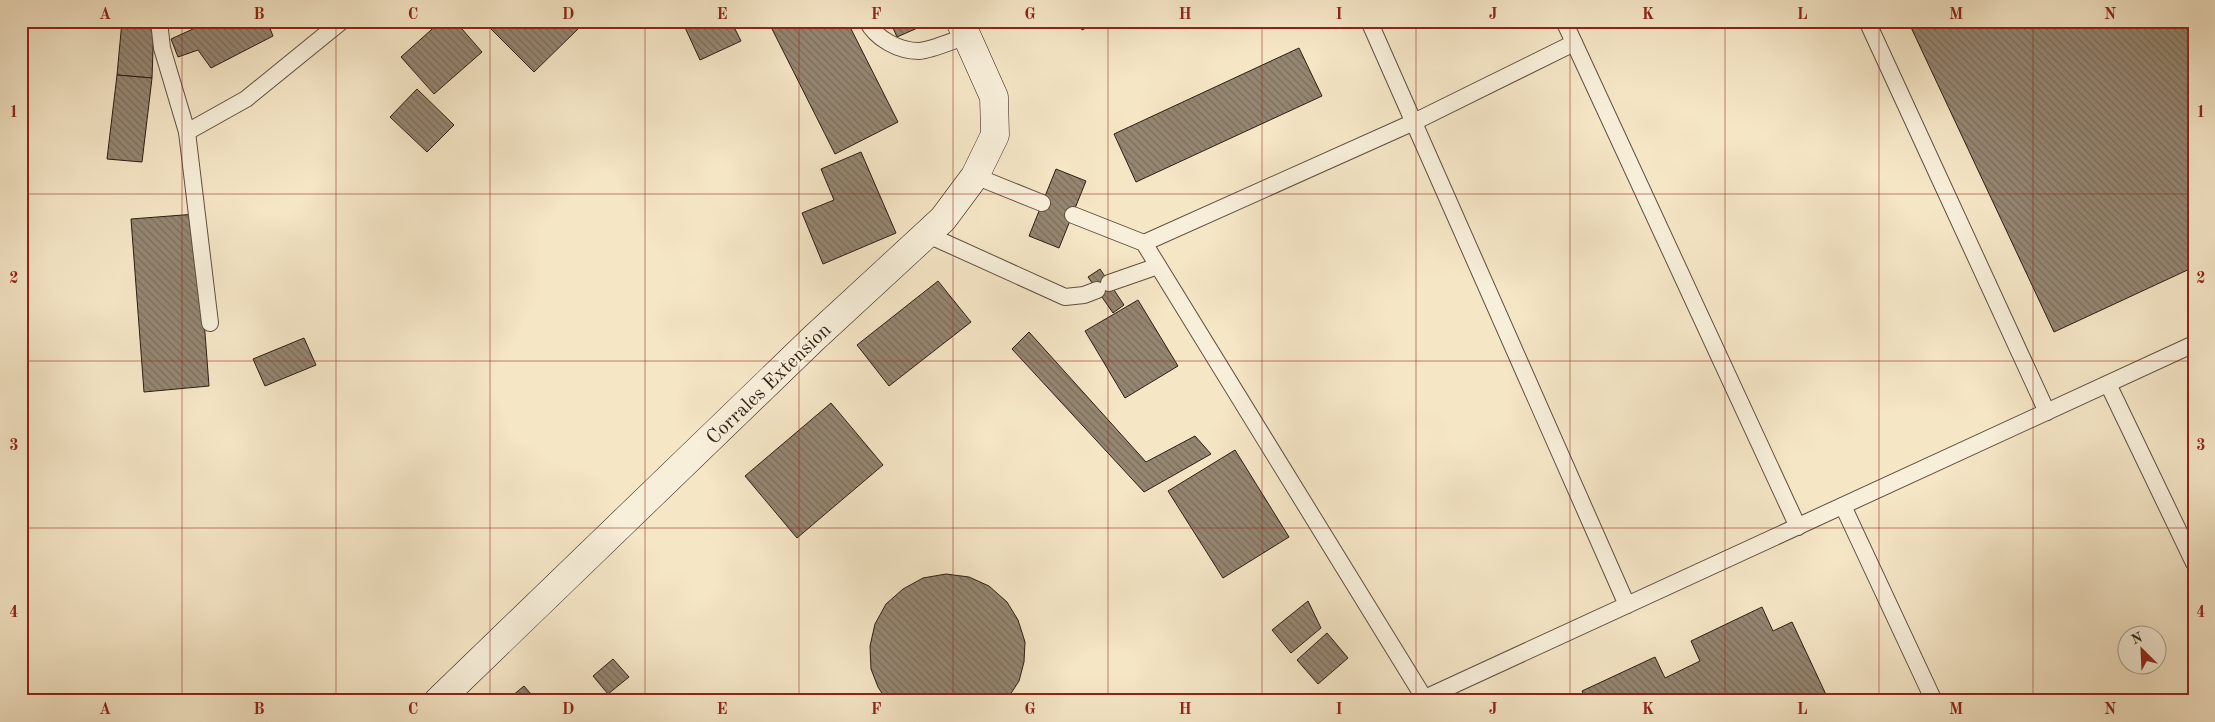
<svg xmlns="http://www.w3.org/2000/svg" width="2215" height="722" font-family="'Old Standard TT',serif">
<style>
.building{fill:url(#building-back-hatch);stroke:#2d1d14}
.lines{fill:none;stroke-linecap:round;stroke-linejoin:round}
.lane-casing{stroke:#5f4f40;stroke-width:18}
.secondary-casing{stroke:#2d1d14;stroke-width:29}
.lane{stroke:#f8efda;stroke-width:16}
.secondary{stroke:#f8efda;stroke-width:28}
.grid{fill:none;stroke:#8f2418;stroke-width:1;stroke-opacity:0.55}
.labels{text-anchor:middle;stroke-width:5;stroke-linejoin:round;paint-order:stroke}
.street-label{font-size:20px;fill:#2d1d14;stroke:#f8efda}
.neatline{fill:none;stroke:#8f2418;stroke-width:2}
.grid-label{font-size:16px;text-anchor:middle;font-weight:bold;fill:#8f2418}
</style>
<defs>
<pattern id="building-back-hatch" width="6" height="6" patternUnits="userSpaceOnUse" patternTransform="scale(1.25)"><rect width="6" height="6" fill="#958671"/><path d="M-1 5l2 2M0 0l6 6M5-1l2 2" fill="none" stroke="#7a6d5c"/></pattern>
</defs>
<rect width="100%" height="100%" fill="#f5e6c6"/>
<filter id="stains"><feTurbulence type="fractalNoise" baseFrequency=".004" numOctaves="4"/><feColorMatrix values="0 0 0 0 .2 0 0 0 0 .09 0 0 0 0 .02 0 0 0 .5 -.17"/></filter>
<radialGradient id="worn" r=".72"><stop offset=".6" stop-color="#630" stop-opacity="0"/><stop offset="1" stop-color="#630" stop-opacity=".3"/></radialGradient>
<g class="building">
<polygon points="122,21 154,21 152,78 117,75"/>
<polygon points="190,21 267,21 273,36 211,68 198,50 178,57 171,39 193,29"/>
<polygon points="441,21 455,21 482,52 434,94 401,57"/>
<polygon points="483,21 570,21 578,29 534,72"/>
<polygon points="682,21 731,21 741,41 700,60"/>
<polygon points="768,21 847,21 898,122 835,154"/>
<polygon points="890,21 920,21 922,26 897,37"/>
<polygon points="1078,21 1101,21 1082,30"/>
<polygon points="1908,21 2183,21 2194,44 2194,267 2054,332"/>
<polygon points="1299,48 1322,96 1136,182 1114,134"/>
<polygon points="117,75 152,78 142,162 107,159"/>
<polygon points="417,89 454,125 427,152 390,117"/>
<polygon points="861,152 896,233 823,264 802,213 834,200 821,169"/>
<polygon points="1056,169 1086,181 1059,248 1029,236"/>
<polygon points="196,214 209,386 144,392 131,219"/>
<polygon points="1100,269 1124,305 1113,313 1088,277"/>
<polygon points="938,281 971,322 889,386 857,345"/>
<polygon points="1138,300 1178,366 1125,398 1085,331"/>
<polygon points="1029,332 1146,462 1195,436 1211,454 1144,492 1012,349"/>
<polygon points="304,338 316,365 265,386 253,359"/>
<polygon points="831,403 883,465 797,538 745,476"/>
<polygon points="1235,450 1289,537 1223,578 1168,491"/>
<polygon points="946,574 969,577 989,586 1007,602 1018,620 1025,642 1024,662 1019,681 1006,701 887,701 878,687 871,669 870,646 875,624 886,604 903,589 923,578"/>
<polygon points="1308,601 1321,628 1291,653 1272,630"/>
<polygon points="1762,607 1773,631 1792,622 1829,701 1587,701 1582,691 1655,657 1665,678 1700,661 1691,641"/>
<polygon points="1327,633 1348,658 1318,684 1297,660"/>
<polygon points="613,659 629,677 608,694 593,676"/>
<polygon points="524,686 537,701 506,701"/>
</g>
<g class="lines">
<g class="lane-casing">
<g id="lane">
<polyline points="159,21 162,48 187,132 210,323"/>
<path d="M867,21c9,18 32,30 52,30 13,-1 35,-11 48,-15"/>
<polyline points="1369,21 1627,605"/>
<polyline points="1564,21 1798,527"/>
<polyline points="1867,21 2047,412"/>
<polyline points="187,132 246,99 342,21"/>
<polyline points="975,176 1042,203"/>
<polyline points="1073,215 1144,243 1426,701"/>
<polyline points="926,234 1065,297 1084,295 1097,290"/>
<polyline points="1144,243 1414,122 1574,43"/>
<polyline points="1109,283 1158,266"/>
<polyline points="2108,384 2194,563"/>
<polyline points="1843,506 1934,701"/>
<polyline points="1425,698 2194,344"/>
</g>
</g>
<g class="secondary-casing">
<polyline id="secondary" points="438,701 813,339 943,219 975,176 995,135 994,97 960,21"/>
</g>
<use href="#lane" class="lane"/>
<use href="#secondary" class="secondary"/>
</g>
<path class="grid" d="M182,21v680M336,21v680M490,21v680M645,21v680M799,21v680M953,21v680M1108,21v680M1262,21v680M1416,21v680M1570,21v680M1725,21v680M1879,21v680M2033,21v680M21,194h2173M21,361h2173M21,528h2173"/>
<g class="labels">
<g class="street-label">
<text transform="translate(768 383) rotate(-44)" y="7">Corrales Extension</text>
</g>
</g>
<rect width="2215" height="722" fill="none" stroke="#f5e6c6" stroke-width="55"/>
<g transform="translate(2142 650) rotate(336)"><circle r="24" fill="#f8efda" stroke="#a79b8b"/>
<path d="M0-4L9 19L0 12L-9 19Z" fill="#8f2418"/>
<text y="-8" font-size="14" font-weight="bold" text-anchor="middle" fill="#2d1d14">N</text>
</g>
<rect x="28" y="28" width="2160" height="666" class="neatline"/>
<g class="grid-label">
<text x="105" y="19">A</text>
<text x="259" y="19">B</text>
<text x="413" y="19">C</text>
<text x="568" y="19">D</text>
<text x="722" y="19">E</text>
<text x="876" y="19">F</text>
<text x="1030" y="19">G</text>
<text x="1185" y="19">H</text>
<text x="1339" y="19">I</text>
<text x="1493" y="19">J</text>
<text x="1648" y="19">K</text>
<text x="1802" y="19">L</text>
<text x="1956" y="19">M</text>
<text x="2110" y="19">N</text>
<text x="14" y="117">1</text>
<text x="2201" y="117">1</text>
<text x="14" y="283">2</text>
<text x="2201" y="283">2</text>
<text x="14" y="450">3</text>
<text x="2201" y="450">3</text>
<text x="14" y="617">4</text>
<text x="2201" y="617">4</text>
<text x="105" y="714">A</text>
<text x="259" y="714">B</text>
<text x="413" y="714">C</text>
<text x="568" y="714">D</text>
<text x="722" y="714">E</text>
<text x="876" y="714">F</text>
<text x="1030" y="714">G</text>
<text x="1185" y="714">H</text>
<text x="1339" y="714">I</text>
<text x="1493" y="714">J</text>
<text x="1648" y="714">K</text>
<text x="1802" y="714">L</text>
<text x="1956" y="714">M</text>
<text x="2110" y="714">N</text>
</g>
<rect width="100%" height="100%" filter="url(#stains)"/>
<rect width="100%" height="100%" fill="url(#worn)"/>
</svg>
